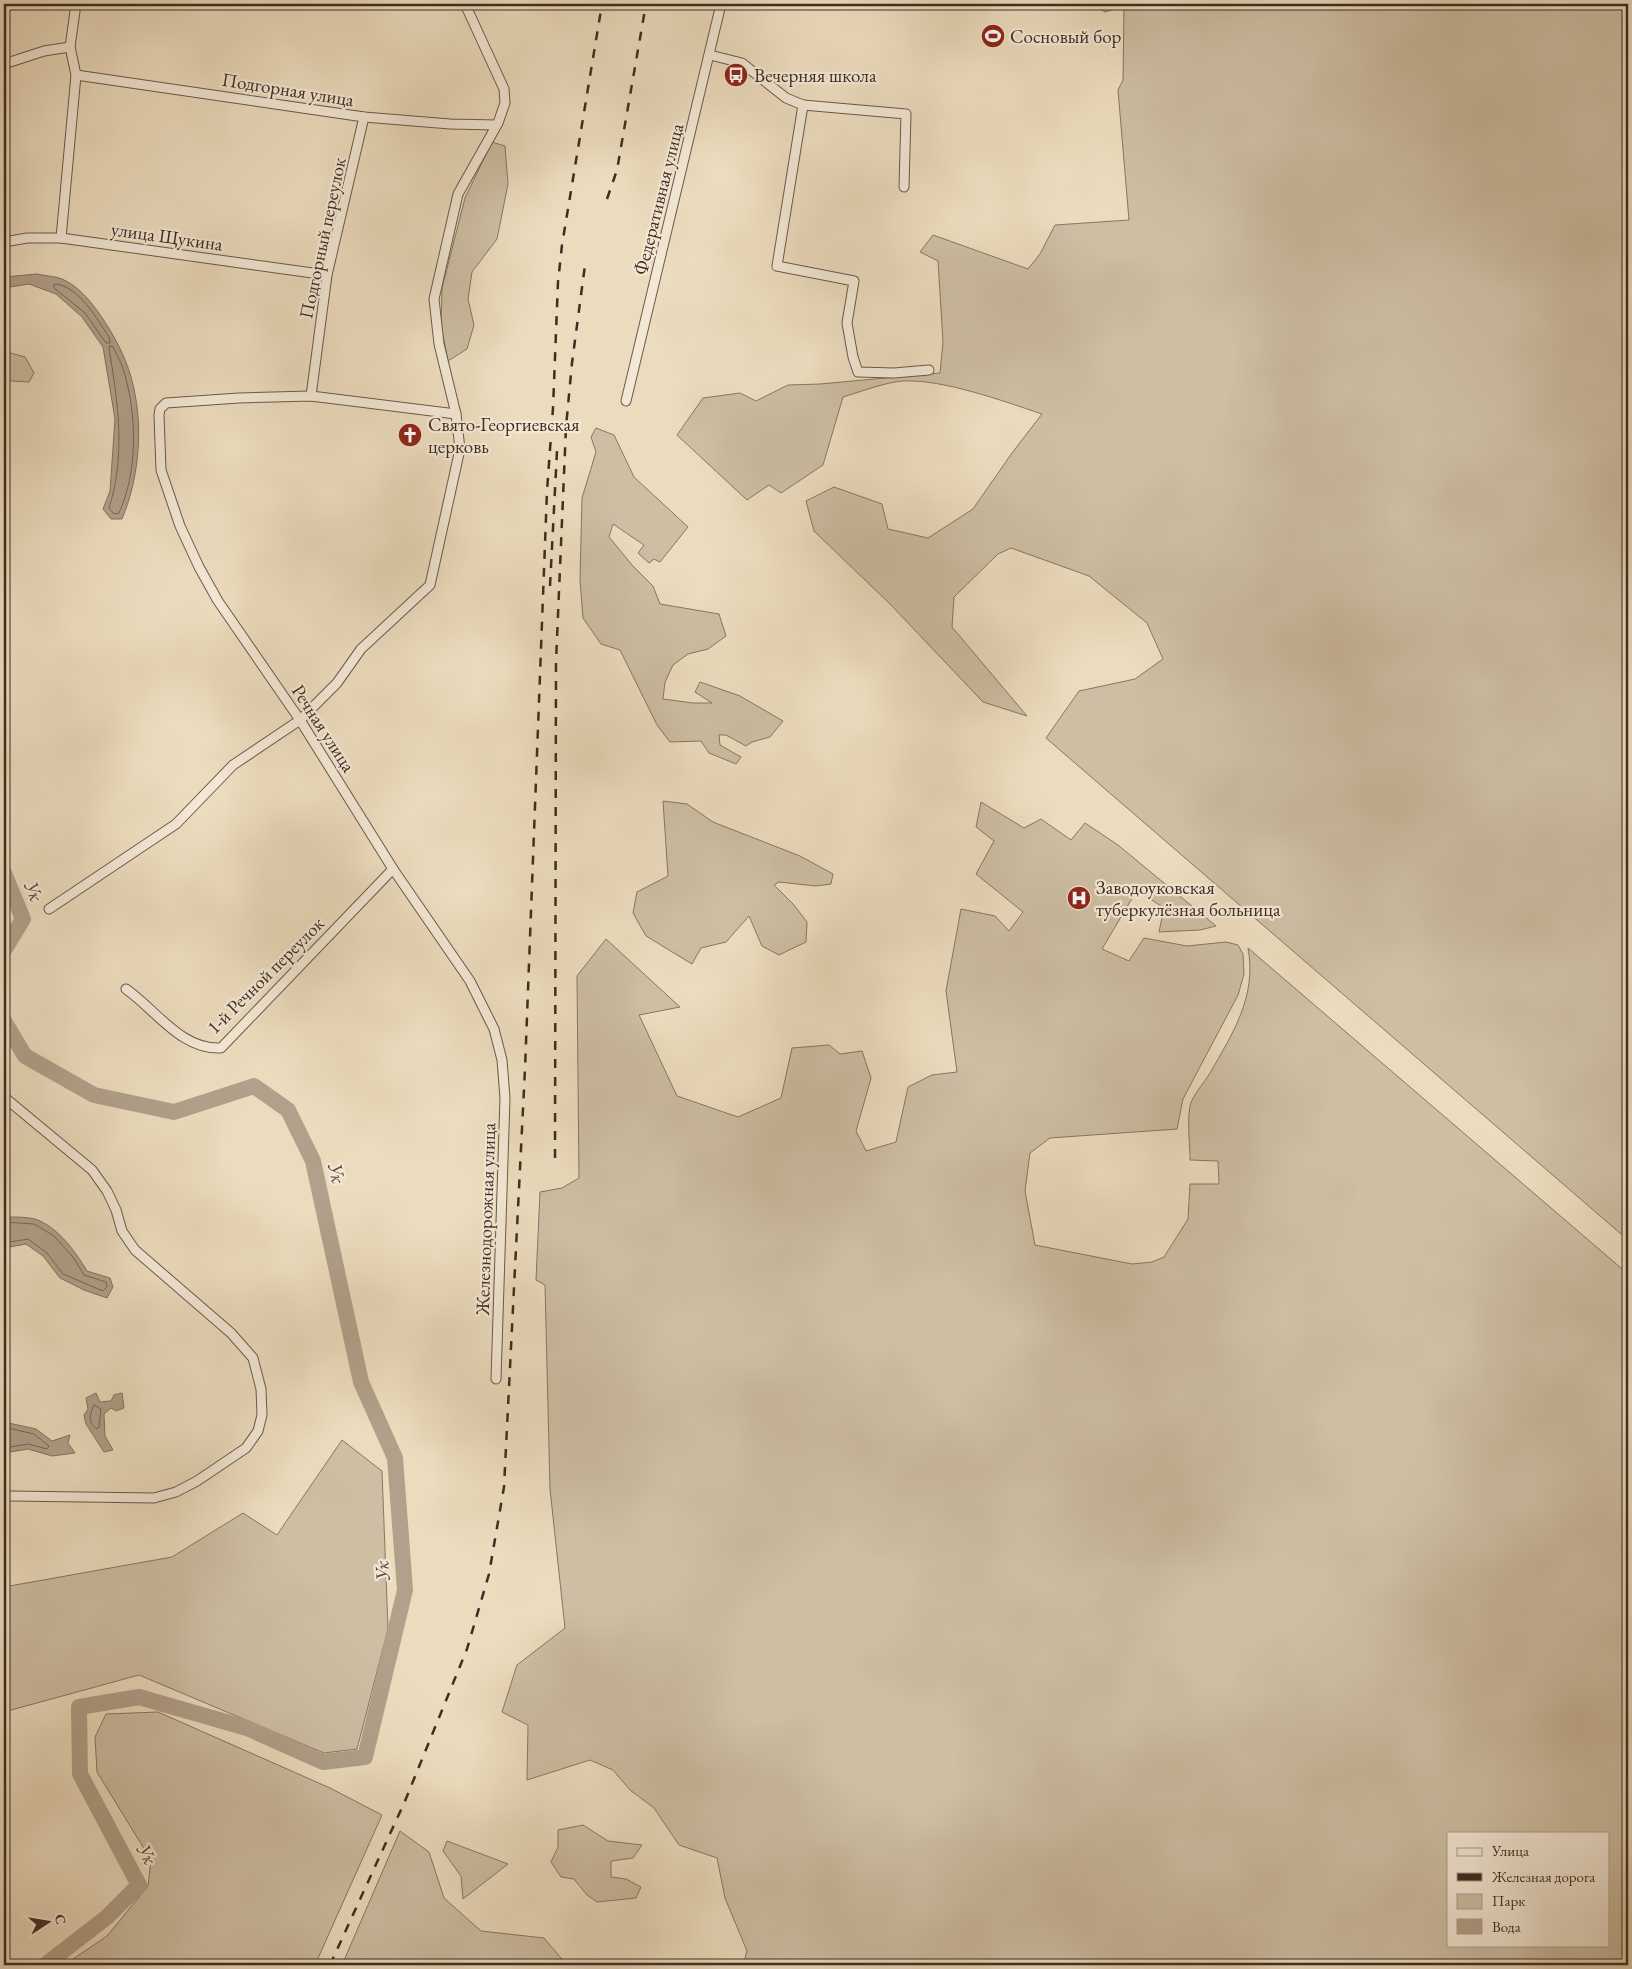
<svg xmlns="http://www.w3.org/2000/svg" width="1632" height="1969" font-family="'EB Garamond',serif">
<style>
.green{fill:#cebea4;stroke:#867664;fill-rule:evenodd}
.water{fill:#b1a08a;stroke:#837262}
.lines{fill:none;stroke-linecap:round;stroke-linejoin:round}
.shore{stroke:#786658;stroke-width:1}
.river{stroke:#b1a08a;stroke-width:16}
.minor-casing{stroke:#6a594b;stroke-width:11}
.minor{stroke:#f3e8d5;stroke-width:9}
.rail{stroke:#3e2d25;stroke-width:2.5;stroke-dasharray:9 9;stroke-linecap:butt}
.labels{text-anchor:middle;stroke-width:4.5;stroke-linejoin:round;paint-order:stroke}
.poi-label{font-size:19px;fill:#3e2d25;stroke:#f3e8d5;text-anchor:start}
.street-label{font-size:19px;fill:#3e2d25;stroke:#f3e8d5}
.water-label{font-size:20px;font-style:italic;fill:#5b4a3e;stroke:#f3e8d5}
</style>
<rect width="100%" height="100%" fill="#ecdcbe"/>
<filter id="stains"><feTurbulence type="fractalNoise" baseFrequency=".004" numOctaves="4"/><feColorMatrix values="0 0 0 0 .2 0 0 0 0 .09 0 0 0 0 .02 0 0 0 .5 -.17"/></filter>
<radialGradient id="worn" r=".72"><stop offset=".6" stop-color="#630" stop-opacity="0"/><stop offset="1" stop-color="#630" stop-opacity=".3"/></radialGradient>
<g class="green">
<path d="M1092,4h536v1236l-582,-502 33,-47 56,-12 28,-20 -16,-36 -58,-47 -78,-28 -13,6 -44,43 -2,30 75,89 -44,-14 -92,-97 -77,-74 -8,-30 28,-14 48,17 6,25 40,9 45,-29 39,-56 30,-39c-39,-13 -99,-35 -139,-33 -17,1 -43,11 -60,16l-20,68 -42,28 -12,-8 -22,15 -70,-65 26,-37 37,-5 16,8 32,-16 32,-1 120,-11 3,-31 -5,-81 -18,-9 13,-17 95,34 12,-15 15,-29 74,-5 -11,-130 5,-10 1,-74 -19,6z"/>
<polygon points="492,142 505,146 508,184 497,239 472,272 468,299 474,325 467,349 448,361 441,325 442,288 465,198"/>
<polygon points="4,346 7,352 25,357 34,373 29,382 12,381 4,376"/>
<polygon points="596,428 614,435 634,477 688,527 660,562 654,559 649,563 638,553 644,545 613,524 609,537 632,565 653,586 660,604 719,614 726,636 708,649 688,654 673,665 665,682 663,699 693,703 712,703 695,692 700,682 740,696 783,721 770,737 752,742 746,746 726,735 719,735 720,745 741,757 736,764 709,753 701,741 670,742 657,725 620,650 601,644 583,618 580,580 582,498 596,452 591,437"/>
<polygon points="663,801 687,804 713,822 800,856 833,874 831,884 816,886 779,882 774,885 794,905 807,922 806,942 779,955 762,946 749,916 726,942 701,948 692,964 646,936 633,913 637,892 668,876"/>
<path d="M981,802l43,26 17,-9 30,21 14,-17 33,22 98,81 -16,4 -41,2 5,-24 -27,-18 -35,59 27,12 15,-23 43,8 39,-4 12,3 5,9 1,20 -6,21 -55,104 -6,30 -127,9 -20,15 -5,38 10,54 97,19 20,-2 12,-5 24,-38 2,-35h29l-1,-23 -28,-1c0,-16 -3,-38 0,-54 2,-10 14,-23 20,-33 23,-40 47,-77 38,-125l380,326v691h-885l4,-14 -22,-53 -8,-40 -38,-13 -25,-37 -24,-18 -17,-20 -23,-10 -63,20 1,-55 -26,-13 15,-47 48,-37 -15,-139 -5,-204 -9,-5 4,-88 22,-4 17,-10 -2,-202 29,-37 74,68 -41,8 38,81 61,21 43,-19 11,-50 37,-3 11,9 22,-3 9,27 -15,53 10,20 30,-9 12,-55 24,-12 25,-3 -11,-81 15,-82 34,7 14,15 14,-19 -47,-38 18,-33 -18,-14zM1448,1833h160v112h-160z"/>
<polygon points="342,1440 382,1471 388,1629 357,1749 324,1753 139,1675 4,1712 4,1587 172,1557 243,1513 277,1535"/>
<polygon points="158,1712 330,1788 382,1815 315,1965 64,1965 107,1936 148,1886 151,1860 97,1772 95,1737 106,1714"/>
<polygon points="583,1825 608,1841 642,1845 633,1858 611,1861 611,1877 626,1879 641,1887 636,1898 597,1902 587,1895 574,1879 561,1877 551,1862 558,1847 558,1830"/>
<polygon points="400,1831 429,1852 444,1898 481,1931 544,1938 567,1965 342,1965"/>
<polygon points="447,1841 508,1864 463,1899 461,1876 443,1851"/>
</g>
<g class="water">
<path d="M37,274c8,2 21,2 29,7 14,7 26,22 35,35 12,18 24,39 30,61 13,45 9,99 -9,142h-11l-8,-10 7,-18 5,-72 -12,-72 -21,-30 -26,-23 -27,-10 -25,4v-11z"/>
<path d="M7,1217c9,0 20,0 28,2 22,7 41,33 52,52l23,7 3,9 -6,11 -23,-8 -24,-12 -17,-22 -17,-12 -22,4v-30z"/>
<polygon points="96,1393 100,1402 111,1401 114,1395 122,1393 124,1408 116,1411 111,1408 104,1414 105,1436 113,1450 104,1452 86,1424 84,1415 88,1409 86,1398"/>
<polygon points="4,1422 36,1429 52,1441 70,1435 68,1443 75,1453 52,1456 28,1449 4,1453"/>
</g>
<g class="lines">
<g class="shore">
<path d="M57,284c23,4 40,35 52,53l1,6h-4l-21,-30 -31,-25v-3z"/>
<path d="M110,346l3,1c5,10 11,21 13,32 11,42 11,94 -7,134l-5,1 -5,-6c17,-54 9,-105 0,-160z"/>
<polyline points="4,1222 34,1224 54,1236 73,1257 84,1275 106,1282 107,1287 103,1291 63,1274 47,1253 28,1239 4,1243"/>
<path d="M94,1405l7,4 -2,18 -2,2c-10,-7 -7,-15 -3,-24z"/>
<polyline points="4,1427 34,1434 49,1446 47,1449 28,1444 4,1448"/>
</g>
<g class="river">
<polyline points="4,873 23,919 4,950"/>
<polyline points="4,1021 25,1056 94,1095 174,1112 254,1086 288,1110 313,1161 361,1382 395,1458 405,1590 365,1757 323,1762 247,1728 139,1697 79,1707 80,1774 139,1885 107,1917 45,1965"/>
</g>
<g class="minor-casing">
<g id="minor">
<polyline points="710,55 742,63 786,98 803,105 777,266 854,281 847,323 853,357 858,372 894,373 929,370"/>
<polyline points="4,64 44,51 70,47"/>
<polyline points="76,75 364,117 450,124 496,125"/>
<polyline points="803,105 906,114 904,187"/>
<polyline points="61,238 76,75 70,47 76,4"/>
<polyline points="4,242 27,238 61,238 327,275"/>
<polyline points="311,396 327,275 364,117"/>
<polyline points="626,401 721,4"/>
<polyline points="456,414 311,396 239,398 166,403 160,409 159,415 161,470 180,526 199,567 218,601 300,720 393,869 470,981 494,1029 502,1060 505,1098 496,1379"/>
<polyline points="49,909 176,824 233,765 300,720 337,683 361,649 430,585 460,449 456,414 439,344 434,299 458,194 498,123 505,103 504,89 465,4"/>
<path d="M126,989c30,21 55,61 95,59l172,-179"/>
<polyline points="4,1097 92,1170 107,1191 116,1210 122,1231 135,1250 231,1333 253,1358 261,1389 262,1415 258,1431 246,1448 197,1481 176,1492 154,1498 10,1496"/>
</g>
</g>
<use href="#minor" class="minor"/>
<g class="rail">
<polyline points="607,199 617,170 646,4"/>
<polyline points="550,586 557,451"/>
<polyline points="555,1158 556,662 566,427 572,363 585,265"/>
<polyline points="330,1965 405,1801 467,1649 489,1574 504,1487 525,1069 547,491 553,408 558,282 562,245 602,4"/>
</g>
</g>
<defs>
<g id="stadium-disc" transform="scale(1.25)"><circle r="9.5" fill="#8f2418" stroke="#f3e8d5"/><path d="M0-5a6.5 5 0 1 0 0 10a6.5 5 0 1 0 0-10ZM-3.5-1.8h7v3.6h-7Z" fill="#fff"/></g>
<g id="bus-disc" transform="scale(1.25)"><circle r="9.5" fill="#8f2418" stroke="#f3e8d5"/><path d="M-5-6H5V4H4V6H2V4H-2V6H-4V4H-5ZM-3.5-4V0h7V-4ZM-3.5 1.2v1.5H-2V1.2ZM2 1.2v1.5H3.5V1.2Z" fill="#fff"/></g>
<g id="church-disc" transform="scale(1.25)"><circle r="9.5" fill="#8f2418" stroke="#f3e8d5"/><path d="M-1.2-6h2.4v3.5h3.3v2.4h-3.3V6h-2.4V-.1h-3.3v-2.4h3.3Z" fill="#fff"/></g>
<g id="hospital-disc" transform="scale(1.25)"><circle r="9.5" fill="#8f2418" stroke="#f3e8d5"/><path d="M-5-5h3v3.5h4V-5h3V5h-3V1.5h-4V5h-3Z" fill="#fff"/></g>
</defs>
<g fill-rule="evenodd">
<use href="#stadium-disc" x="993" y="36"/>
<use href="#bus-disc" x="736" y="75"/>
<use href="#church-disc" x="410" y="435"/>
<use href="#hospital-disc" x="1079" y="898"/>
</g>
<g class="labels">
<g class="poi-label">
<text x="1010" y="43">Сосновый бор</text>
<text x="754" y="82">Вечерняя школа</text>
<text x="428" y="431">Свято-Георгиевская<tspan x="428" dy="22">церковь</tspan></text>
<text x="1096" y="894">Заводоуковская<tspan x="1096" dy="22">туберкулёзная больница</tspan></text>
</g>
<g class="street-label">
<text transform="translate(288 89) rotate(9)" y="7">Подгорная улица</text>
<text transform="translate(658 199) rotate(-76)" y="7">Федеративная улица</text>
<text transform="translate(167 236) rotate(8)" y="7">улица Щукина</text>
<text transform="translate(322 238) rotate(-78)" y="7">Подгорный переулок</text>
<text transform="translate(324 728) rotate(57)" y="7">Речная улица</text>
<text transform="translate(265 975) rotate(-45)" y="7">1-й Речной переулок</text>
<text transform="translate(485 1219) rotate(-88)" y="7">Железнодорожная улица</text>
</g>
<g class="water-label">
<text transform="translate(34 891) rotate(68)" y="7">Ук</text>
<text transform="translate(337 1173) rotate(77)" y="7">Ук</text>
<text transform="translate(382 1571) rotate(-94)" y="7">Ук</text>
<text transform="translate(147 1854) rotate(62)" y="7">Ук</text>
</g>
</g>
<rect width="1632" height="1969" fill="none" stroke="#ecdcbe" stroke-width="20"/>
<rect x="5" y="5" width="1622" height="1959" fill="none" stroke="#3e2d25" stroke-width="2.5"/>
<rect x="10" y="10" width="1612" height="1949" fill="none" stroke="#3e2d25"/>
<rect x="1447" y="1832" width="162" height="115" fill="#f3e8d5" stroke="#ab9d8f"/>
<rect x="1457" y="1848" width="25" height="8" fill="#f3e8d5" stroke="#ab9d8f"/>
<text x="1492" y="1856" font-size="15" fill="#3e2d25">Улица</text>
<rect x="1457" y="1873" width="25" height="8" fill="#3e2d25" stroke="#ab9d8f"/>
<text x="1492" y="1882" font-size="15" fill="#3e2d25">Железная дорога</text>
<rect x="1457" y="1894" width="25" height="15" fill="#cebea4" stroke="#ab9d8f"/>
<text x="1492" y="1906" font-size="15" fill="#3e2d25">Парк</text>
<rect x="1457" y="1919" width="25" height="15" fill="#b1a08a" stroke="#ab9d8f"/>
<text x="1492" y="1932" font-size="15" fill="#3e2d25">Вода</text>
<g transform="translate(48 1922) rotate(78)" stroke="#f3e8d5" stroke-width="4" paint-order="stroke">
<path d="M0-4L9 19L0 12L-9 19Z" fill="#3e2d25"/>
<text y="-8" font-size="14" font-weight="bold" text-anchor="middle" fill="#3e2d25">С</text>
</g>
<rect width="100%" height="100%" filter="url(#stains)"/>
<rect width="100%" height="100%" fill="url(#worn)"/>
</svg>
